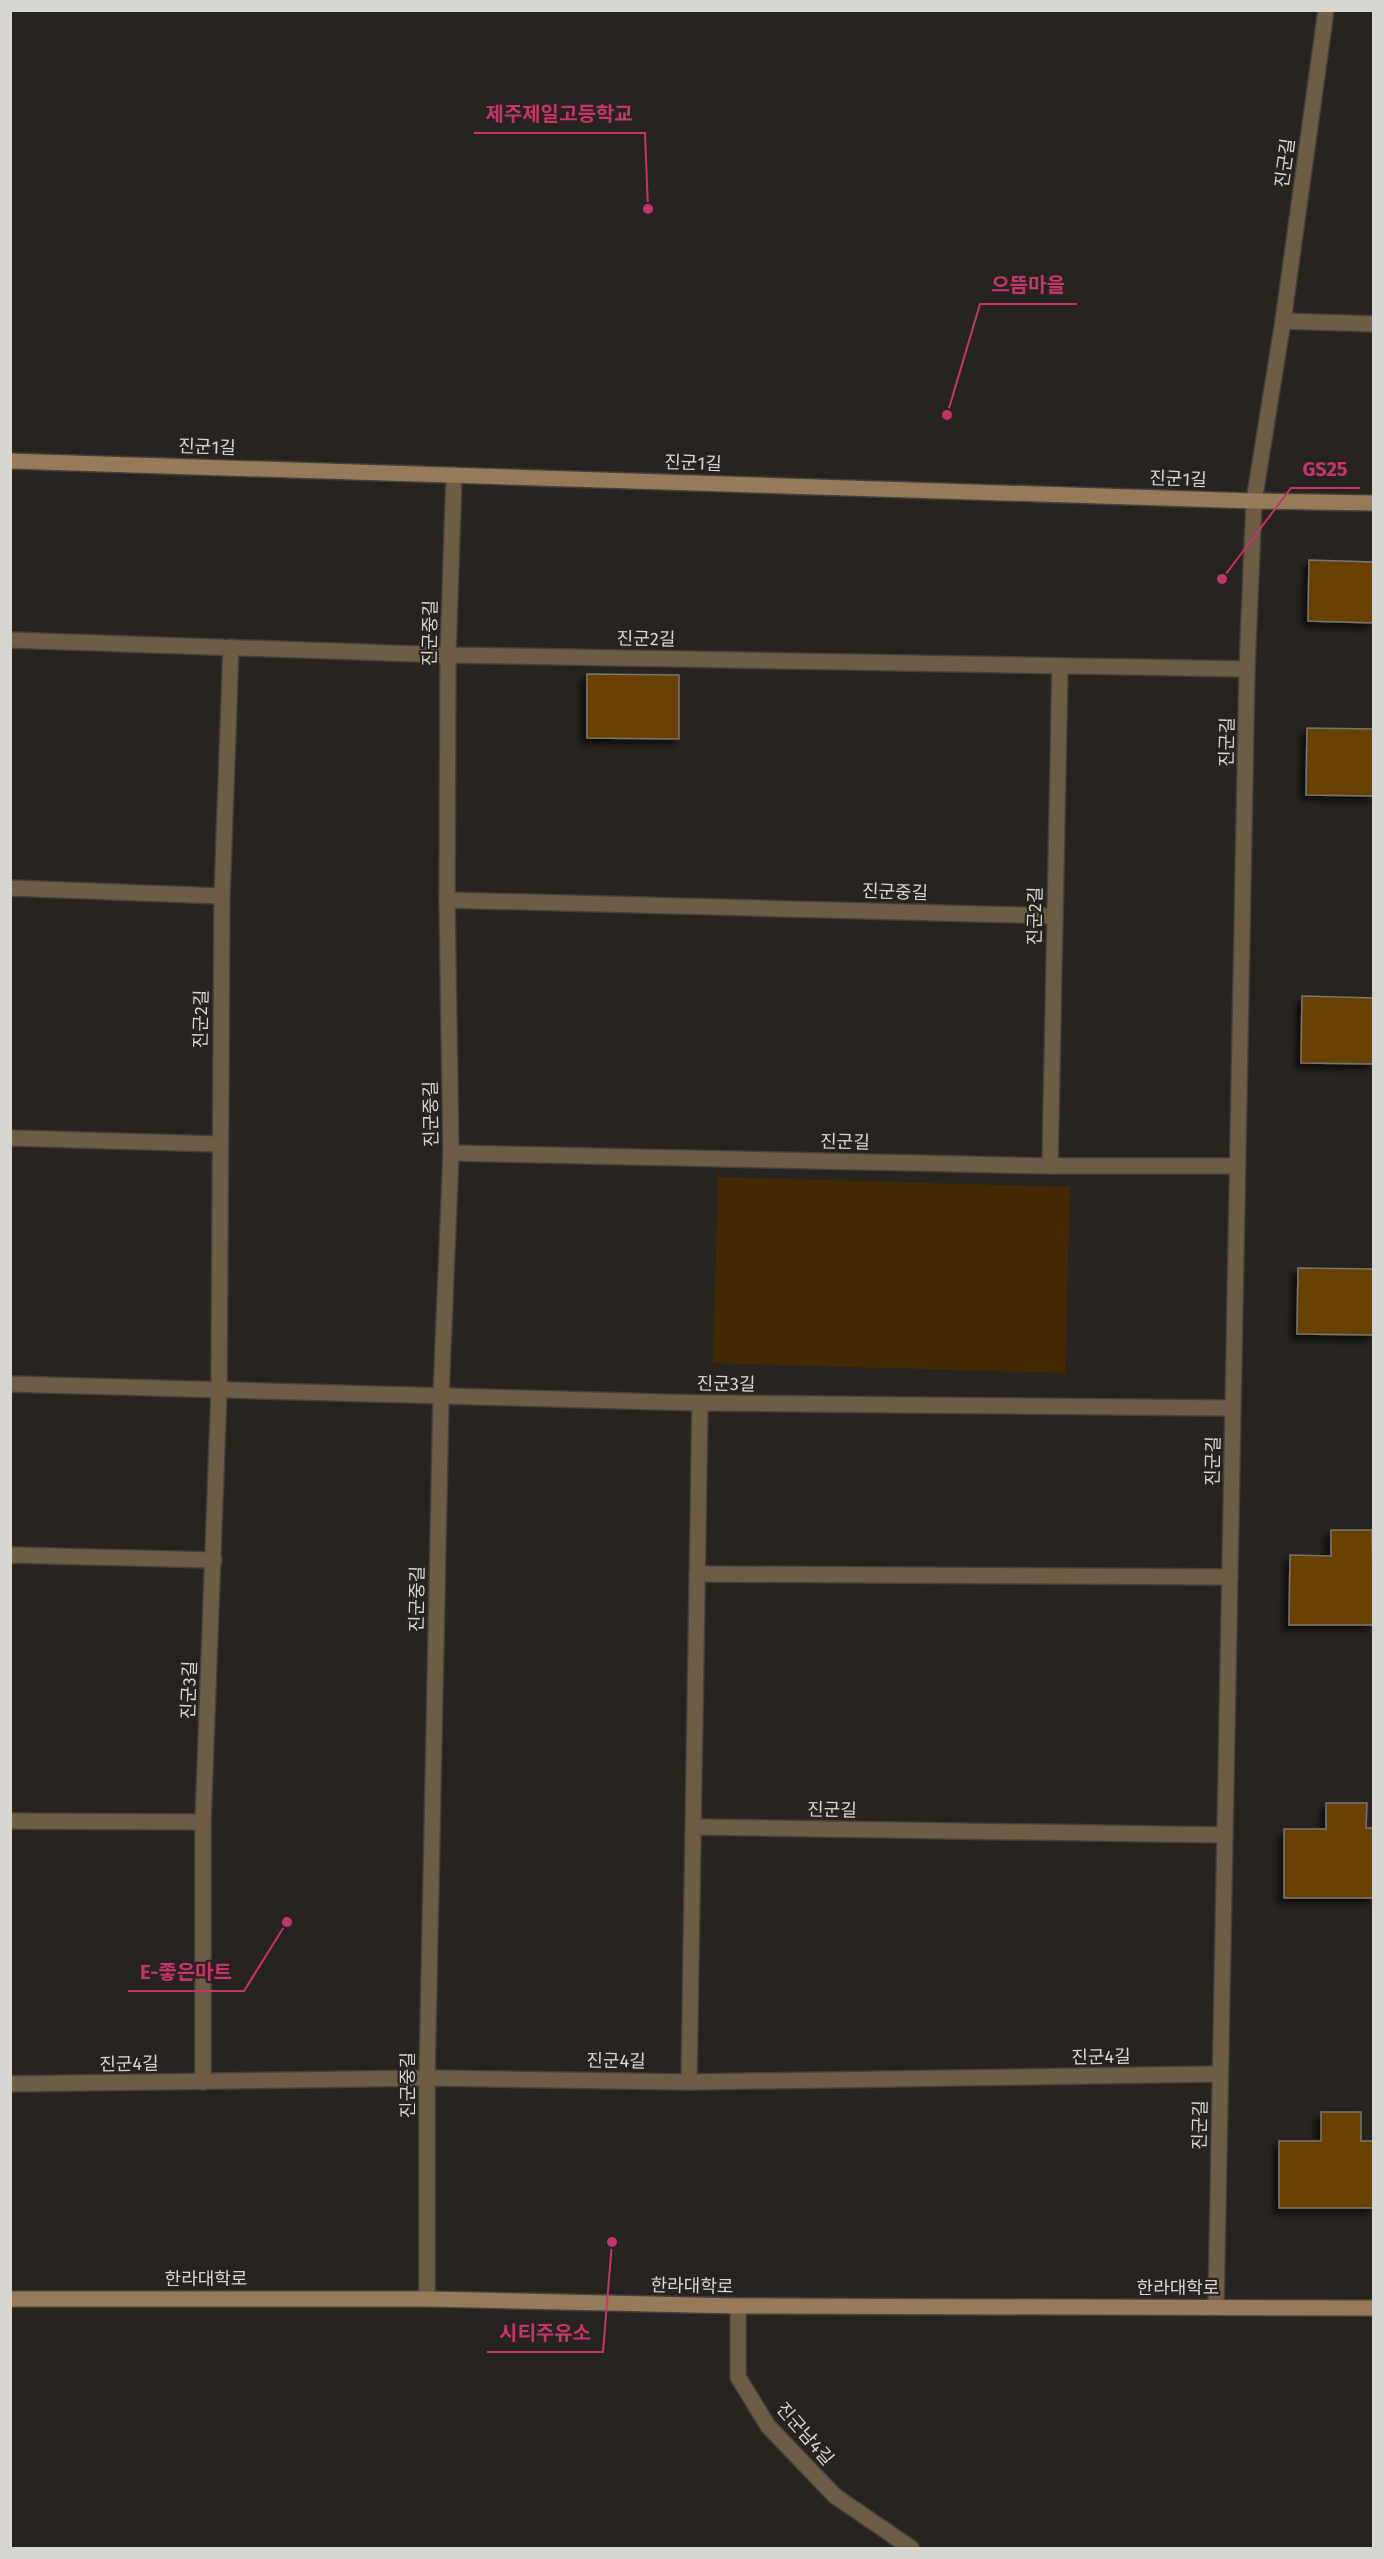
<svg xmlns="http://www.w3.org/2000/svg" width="1384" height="2559" font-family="'Fira Sans','Noto Sans KR',sans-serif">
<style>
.green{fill:#422901}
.building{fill:#674100;stroke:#787470;stroke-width:1.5;filter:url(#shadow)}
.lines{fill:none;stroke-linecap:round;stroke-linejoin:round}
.street-casing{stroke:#43403d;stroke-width:18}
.secondary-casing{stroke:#43403d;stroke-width:18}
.street{stroke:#6d5c46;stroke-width:15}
.secondary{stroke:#967b58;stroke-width:15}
.labels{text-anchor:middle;stroke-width:4.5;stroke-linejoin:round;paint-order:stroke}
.street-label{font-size:18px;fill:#d8d6d3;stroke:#272420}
.leader{fill:none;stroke:#c5346d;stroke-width:2}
.callout-dot{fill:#c5346d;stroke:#272420;stroke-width:2}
.callout-label{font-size:20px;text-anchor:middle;font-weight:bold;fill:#c5346d;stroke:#272420;stroke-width:4.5;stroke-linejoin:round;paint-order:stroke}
</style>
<defs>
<filter id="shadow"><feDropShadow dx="-5.5" dy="5.5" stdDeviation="3" flood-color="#0009"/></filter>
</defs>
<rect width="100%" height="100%" fill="#272420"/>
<polygon class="green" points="718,1177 1070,1187 1065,1373 713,1363"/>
<g class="building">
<polygon points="1309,560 1374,562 1374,623 1308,621"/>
<polygon points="587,674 679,675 679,739 587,738"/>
<polygon points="1307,728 1374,729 1374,796 1306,795"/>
<polygon points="1302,996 1374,998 1374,1064 1301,1063"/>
<polygon points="1298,1268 1374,1269 1374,1335 1297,1334"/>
<polygon points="1331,1530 1372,1530 1374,1625 1289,1625 1290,1555 1331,1556"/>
<polygon points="1326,1803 1367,1803 1366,1828 1374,1828 1374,1898 1284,1898 1284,1829 1326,1829"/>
<polygon points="1321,2112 1361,2112 1361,2141 1374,2141 1374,2208 1279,2208 1279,2141 1321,2141"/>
</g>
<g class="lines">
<g class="street-casing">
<g id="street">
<polyline points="1283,321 1374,324"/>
<polyline points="10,640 448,655 1247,669"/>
<polyline points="10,888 222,896"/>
<polyline points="447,900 1055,916"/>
<polyline points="10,1138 219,1144"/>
<polyline points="451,1153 1050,1166 1238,1166"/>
<polyline points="1050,1166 1060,667"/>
<polyline points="10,1384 700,1403 1233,1408"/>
<polyline points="10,1555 214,1560"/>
<polyline points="697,1574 1230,1577"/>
<polyline points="10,1821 203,1822"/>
<polyline points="693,1827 1225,1835"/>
<polyline points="203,2082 203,1822 219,1390 222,896 231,647"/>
<polyline points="689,2082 700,1403"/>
<polyline points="10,2084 427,2078 689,2082 1220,2074"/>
<polyline points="427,2299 427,2078 441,1396 451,1153 447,900 448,655 454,475"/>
<polyline points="738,2306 738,2377 768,2426 835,2496 911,2548"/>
<polyline points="1216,2307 1247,669 1254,501 1283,321 1326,10"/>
</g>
</g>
<g class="secondary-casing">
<g id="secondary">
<polyline points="10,461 1254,501 1374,503"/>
<polyline points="10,2299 427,2299 738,2306 1374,2308"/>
</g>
</g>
<use href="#street" class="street"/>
<use href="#secondary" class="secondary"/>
</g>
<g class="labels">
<g class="street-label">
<text transform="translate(1285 163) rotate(-82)" y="6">진군길</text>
<text transform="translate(207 447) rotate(2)" y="6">진군1길</text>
<text transform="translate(693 463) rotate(2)" y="6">진군1길</text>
<text transform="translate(1178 479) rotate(2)" y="6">진군1길</text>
<text transform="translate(430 633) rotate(-89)" y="6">진군중길</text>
<text transform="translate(646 639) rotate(1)" y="6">진군2길</text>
<text transform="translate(1227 742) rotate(-89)" y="6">진군길</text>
<text transform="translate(895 892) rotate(2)" y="6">진군중길</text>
<text transform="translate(1035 916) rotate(-89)" y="6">진군2길</text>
<text transform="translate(201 1019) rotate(-89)" y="6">진군2길</text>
<text transform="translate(431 1114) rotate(-91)" y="6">진군중길</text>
<text transform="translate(845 1142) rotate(1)" y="6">진군길</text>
<text transform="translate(726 1384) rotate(1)" y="6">진군3길</text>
<text transform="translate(1213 1461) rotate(-89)" y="6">진군길</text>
<text transform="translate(417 1599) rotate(-89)" y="6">진군중길</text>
<text transform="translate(189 1690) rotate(-88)" y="6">진군3길</text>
<text transform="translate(832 1810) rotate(1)" y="6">진군길</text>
<text transform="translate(1101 2057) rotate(-1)" y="6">진군4길</text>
<text transform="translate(616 2061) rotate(1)" y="6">진군4길</text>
<text transform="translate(129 2064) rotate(-1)" y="6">진군4길</text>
<text transform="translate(408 2085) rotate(-90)" y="6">진군중길</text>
<text transform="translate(1200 2125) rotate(-89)" y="6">진군길</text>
<text x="206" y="2285">한라대학로</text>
<text transform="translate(692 2286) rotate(1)" y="6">한라대학로</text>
<text x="1178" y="2294">한라대학로</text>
<text transform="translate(805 2434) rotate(49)" y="6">진군남4길</text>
</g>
</g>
<path class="leader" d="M648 209L645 133H474M947 415L980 304H1077M1222 579L1291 488H1360M287 1922L244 1991H128M612 2242L603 2352H487"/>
<g class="callout-dot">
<circle cx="648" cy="209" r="6"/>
<circle cx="947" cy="415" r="6"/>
<circle cx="1222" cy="579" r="6"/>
<circle cx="287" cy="1922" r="6"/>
<circle cx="612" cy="2242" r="6"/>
</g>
<g class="callout-label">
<text x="559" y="121">제주제일고등학교</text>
<text x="1028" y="292">으뜸마을</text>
<text x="1325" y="476">GS25</text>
<text x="186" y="1979">E-좋은마트</text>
<text x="545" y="2340">시티주유소</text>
</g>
<rect width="1384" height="2559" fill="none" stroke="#d8d6d3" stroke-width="24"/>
</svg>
